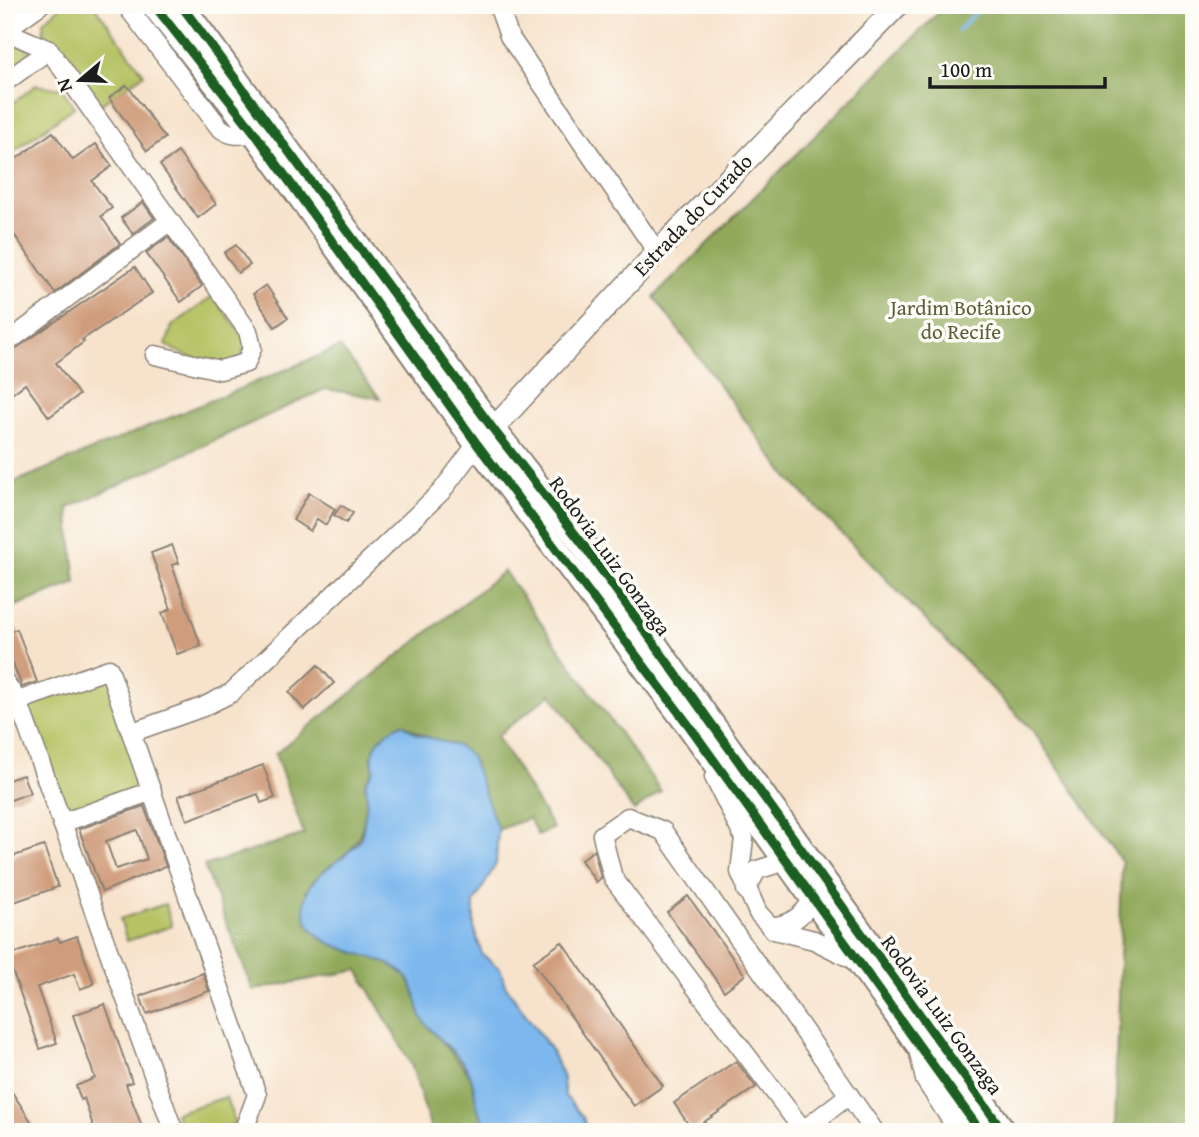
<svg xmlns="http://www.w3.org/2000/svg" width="1199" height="1137" font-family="'Gentium Book Plus',serif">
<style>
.green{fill:#b6c365;stroke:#697040;stroke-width:2}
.forest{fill:#90a95a;stroke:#56623b;stroke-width:2}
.water{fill:#7cb7ed;stroke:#4c6a84;stroke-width:2}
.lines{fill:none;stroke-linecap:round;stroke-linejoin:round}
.stream{stroke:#7cb7ed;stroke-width:3.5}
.building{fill:#d09d7c;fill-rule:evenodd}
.minor-casing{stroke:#8a8074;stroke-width:21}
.major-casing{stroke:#8a8074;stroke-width:24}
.highway-casing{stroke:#8a8074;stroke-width:28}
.minor{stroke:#fff;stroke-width:18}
.major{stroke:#fff;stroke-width:21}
.highway{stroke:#fff;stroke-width:24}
.cycleway-casing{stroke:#fdfcf7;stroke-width:13}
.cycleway{stroke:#1b5e20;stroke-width:9}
.labels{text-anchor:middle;stroke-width:7;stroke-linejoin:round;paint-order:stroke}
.street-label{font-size:21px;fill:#1c1c1c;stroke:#fdfcf7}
.park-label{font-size:21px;fill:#5a5f39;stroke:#fdfcf7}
</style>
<rect width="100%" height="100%" fill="#fdfcf7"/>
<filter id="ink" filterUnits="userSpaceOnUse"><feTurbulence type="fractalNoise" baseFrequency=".0143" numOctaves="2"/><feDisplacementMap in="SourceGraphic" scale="14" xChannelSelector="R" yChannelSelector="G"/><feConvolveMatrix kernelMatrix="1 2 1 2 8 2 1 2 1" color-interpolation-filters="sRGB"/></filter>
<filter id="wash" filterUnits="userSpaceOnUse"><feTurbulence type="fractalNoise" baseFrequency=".00686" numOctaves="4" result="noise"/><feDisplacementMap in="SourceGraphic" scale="28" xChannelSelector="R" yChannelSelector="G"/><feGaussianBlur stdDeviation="1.57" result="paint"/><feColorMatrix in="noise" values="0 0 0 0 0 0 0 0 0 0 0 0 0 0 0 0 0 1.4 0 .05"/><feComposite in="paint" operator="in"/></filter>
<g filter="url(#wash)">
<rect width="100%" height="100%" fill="#f7e3cc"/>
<g class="green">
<polygon points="63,5 94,5 144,74 97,107 44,36 43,22"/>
<polygon points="20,43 33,54 5,73 5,53"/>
<polygon points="36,85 62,89 74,107 9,155 5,150 5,109"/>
<path d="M213,296l33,44 -5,21c-25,7 -55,-3 -75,-16l6,-19z"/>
<polygon points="109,669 152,791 62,823 18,701"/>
<polygon points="165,904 172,926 127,941 120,919"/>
<polygon points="226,1097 235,1124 213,1132 181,1132 175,1113"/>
</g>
<g class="forest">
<polygon points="946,5 1194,5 1194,1132 1114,1132 1122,862 1033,731 788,478 654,297"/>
<polygon points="340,347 380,398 325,389 68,508 76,583 5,610 5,486"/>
<path d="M504,571l157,220 -27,20 -83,-117 -54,42 56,92 -15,8 -9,-18 -31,12 -8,-17 -63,-76 -25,-13 -31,33 3,13 -9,13c3,12 2,21 0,33 -7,45 -37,42 -59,75l73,66 28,19 11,22 4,19 48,58 14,46 14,11h-66l-21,-68 -53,-94 -105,20 -49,-124 100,-32 -29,-80z"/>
</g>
<path class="water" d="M402,724l15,10 41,12 13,10 27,74 -2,34 -22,39v25l8,26 18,15 5,16 46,65 11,25 3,21 18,21 4,15c-24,0 -89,5 -103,-11 -10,-13 -8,-32 -14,-46 -9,-23 -36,-36 -48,-57 -7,-14 -5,-33 -18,-44 -25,-24 -92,-19 -99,-61 -5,-36 31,-47 51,-68 7,-7 8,-21 9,-30 2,-12 3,-21 0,-32l9,-13c-6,-24 8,-37 28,-46z"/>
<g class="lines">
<g class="stream">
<polyline points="1125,20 1142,5"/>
<polyline points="958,31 983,5"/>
</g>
</g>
<g id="blocks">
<g class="building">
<polygon points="127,85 165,138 147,151 109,98"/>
<polygon points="53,132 73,160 96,144 112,166 92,181 112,208 101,216 120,244 55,293 15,236 11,239 5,230 5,167"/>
<polygon points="178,152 216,204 198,218 160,165"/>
<polygon points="143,202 154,218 133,234 121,218"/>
<polygon points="168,237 202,286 181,302 146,253"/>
<polygon points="236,245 250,265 238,273 224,253"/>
<polygon points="135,267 152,293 82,340 84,342 56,363 79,395 49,417 25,384 5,399 5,356"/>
<polygon points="266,285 288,318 275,327 253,294"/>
<polygon points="309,493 335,509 326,525 317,519 310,531 293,520"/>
<polygon points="341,505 353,513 346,523 334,515"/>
<polygon points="172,545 179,563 172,565 201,646 177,654 162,613 171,609 151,553"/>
<polygon points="17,629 37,682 22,687 5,644 5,633"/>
<polygon points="318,665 334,683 304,710 289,692"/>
<polygon points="263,765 275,798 261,803 258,794 187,820 178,796"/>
<polygon points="23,775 30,793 5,802 5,781"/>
<path d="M144,806l22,60 -64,26 -23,-63zM137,830l10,29 -31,10 -10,-28z"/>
<polygon points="44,846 58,887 5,905 5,859"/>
<polygon points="594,850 601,878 596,882 581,860"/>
<polygon points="688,896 745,975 724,991 667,912"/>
<polygon points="77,936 94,984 80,989 74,974 37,987 57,1043 40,1049 7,956 58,938 60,942"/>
<polygon points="562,942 663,1086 634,1106 533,962"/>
<polygon points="203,973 209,991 147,1014 140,996"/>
<polygon points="105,1004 132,1082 126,1084 144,1132 95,1132 84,1098 81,1100 76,1086 95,1078 73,1015"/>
<polygon points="736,1061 756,1087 692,1130 674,1103"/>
<polygon points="12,1092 38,1132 21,1132 5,1108 5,1096"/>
</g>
</g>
</g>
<g filter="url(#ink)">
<use href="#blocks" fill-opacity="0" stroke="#8a8074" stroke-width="2"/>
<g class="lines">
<g class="minor-casing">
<g id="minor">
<path d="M126,5l93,122c12,10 21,9 35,5"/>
<polyline points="498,5 509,36 657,252"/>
<polyline points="5,30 40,5"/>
<polyline points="5,31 49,50"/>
<polyline points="5,82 49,50 248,331 252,348 246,363 220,370 155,355"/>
<polyline points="5,344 170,221"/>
<polyline points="5,682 18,701"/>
<polyline points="133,732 203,707 231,693 441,492 477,444"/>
<polyline points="714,777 744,838 740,872 758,913 774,930 814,940 856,961"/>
<polyline points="62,823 152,791"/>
<polyline points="746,890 757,870 786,861"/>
<path d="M770,927c21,-2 31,-10 43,-27"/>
<polyline points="918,1049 925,1080 959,1132"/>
<polyline points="803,1130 613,878 602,835 628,817 663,831 875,1132"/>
<polyline points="174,1132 18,701 109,669 257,1095 243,1132"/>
<polyline points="801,1132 849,1095"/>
</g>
</g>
<g class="major-casing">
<polyline id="major" points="493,429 657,252 898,5"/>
</g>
<g class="highway-casing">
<g id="highway">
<polyline points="154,5 254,132 477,444 690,727 981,1132"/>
<polyline points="181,5 493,429 582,543 1004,1132"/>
</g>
</g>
<use href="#minor" class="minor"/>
<use href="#major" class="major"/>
<use href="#highway" class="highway"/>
<g class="cycleway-casing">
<g id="cycleway">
<polyline points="154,5 254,132 477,444 690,727 981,1132"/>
<polyline points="181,5 493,429 582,543 1004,1132"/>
</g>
</g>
<use href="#cycleway" class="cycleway"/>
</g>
</g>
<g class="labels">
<g class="street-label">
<text transform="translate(693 215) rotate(-46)" y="7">Estrada do Curado</text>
<text transform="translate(610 556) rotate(54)" y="7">Rodovia Luiz Gonzaga</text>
<text transform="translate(942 1015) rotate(54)" y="7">Rodovia Luiz Gonzaga</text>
</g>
<g class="park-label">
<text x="961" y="315">Jardim Botânico<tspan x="961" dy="24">do Recife</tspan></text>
</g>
</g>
<rect width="1199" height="1137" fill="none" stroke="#fdfcf7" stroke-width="28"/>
<g transform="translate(80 80) rotate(251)" stroke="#fdfcf7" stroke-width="5" paint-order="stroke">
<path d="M0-5L12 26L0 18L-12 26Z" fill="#1c1c1c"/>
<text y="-10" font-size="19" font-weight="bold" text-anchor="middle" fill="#1c1c1c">N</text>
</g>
<path d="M930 77v10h175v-10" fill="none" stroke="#1c1c1c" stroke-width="3.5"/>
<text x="940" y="77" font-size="21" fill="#1c1c1c" stroke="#fdfcf7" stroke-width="5" paint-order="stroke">100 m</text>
</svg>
